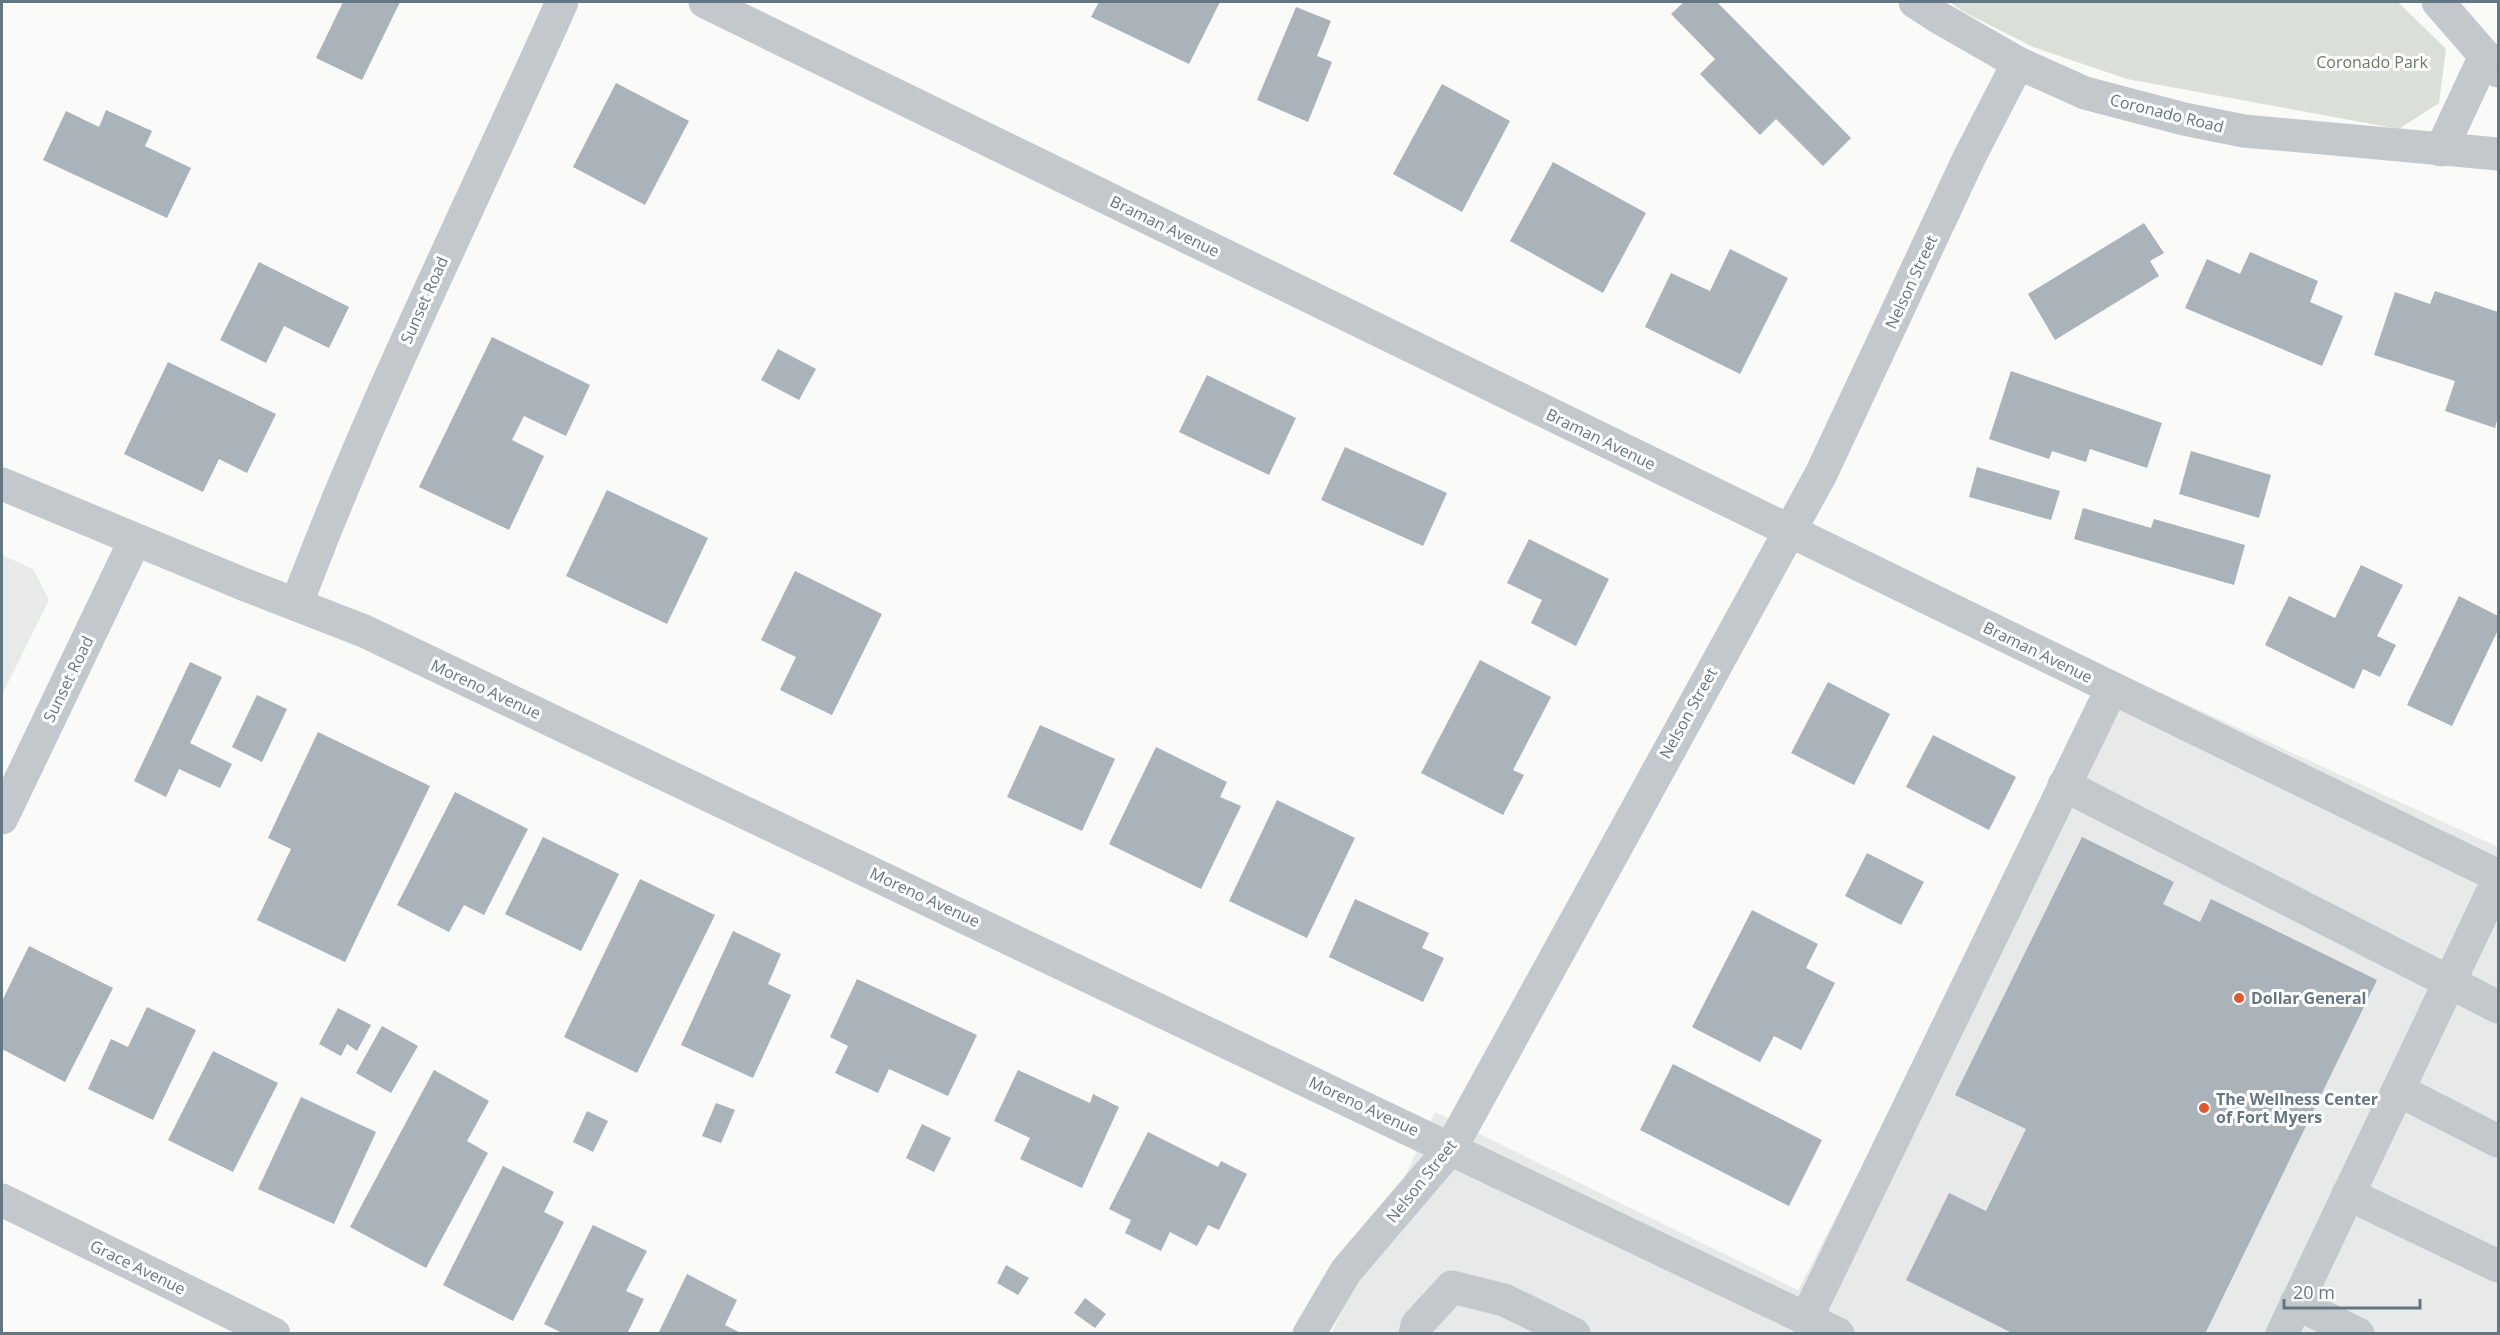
<svg xmlns="http://www.w3.org/2000/svg" width="2500" height="1335" font-family="'Open Sans',sans-serif">
<style>
.built{fill:#e8e9e9}
.green{fill:#dadfd7}
.building{fill:#aab3b9}
.lines{fill:none;stroke-linecap:round;stroke-linejoin:round}
.minor{stroke:#c3c8cc;stroke-width:33}
.poi-dot{fill:#e4572e;stroke:#fff;stroke-width:2}
.labels{text-anchor:middle;stroke-width:6;stroke-linejoin:round;paint-order:stroke}
.park-label{font-size:16px;fill:#687a64;stroke:#fff}
.street-label{font-size:16px;fill:#657683;stroke:#fff}
.poi-label{font-size:16px;font-weight:bold;fill:#657683;stroke:#fff;text-anchor:start}
</style>
<rect width="100%" height="100%" fill="#fafaf8"/>
<g class="built">
<polygon points="2,555 33,569 49,600 2,695"/>
<polygon points="2118,673 2498,847 2498,1333 1331,1334 1435,1112 1798,1290"/>
</g>
<polygon class="green" points="1950,2 2398,2 2446,49 2439,103 2399,129 2127,79 2033,47 1962,11"/>
<g class="building">
<polygon points="343,2 400,2 362,80 316,58"/>
<polygon points="1099,2 1220,2 1189,64 1091,17"/>
<polygon points="1684,2 1717,2 1851,138 1823,166 1776,119 1760,135 1700,74 1715,59 1671,14"/>
<polygon points="1296,7 1331,21 1317,56 1332,62 1308,122 1257,100"/>
<polygon points="616,83 689,121 645,205 573,167"/>
<polygon points="1442,84 1510,121 1462,212 1393,174"/>
<polygon points="106,110 152,131 145,146 191,168 167,218 43,160 66,111 99,127"/>
<polygon points="1553,162 1646,213 1603,293 1510,241"/>
<polygon points="2144,223 2164,253 2150,261 2159,276 2055,340 2028,294"/>
<polygon points="1730,249 1788,278 1740,374 1645,327 1671,273 1710,291"/>
<polygon points="2250,252 2318,281 2310,302 2343,316 2322,366 2185,308 2207,259 2240,274"/>
<polygon points="259,262 349,307 329,348 284,326 266,363 220,340"/>
<polygon points="2435,291 2498,312 2498,417 2495,428 2445,411 2455,381 2374,355 2395,292 2430,304"/>
<polygon points="492,337 590,385 566,436 524,416 512,440 544,456 509,530 419,487"/>
<polygon points="778,349 816,369 799,400 761,380"/>
<polygon points="168,362 276,414 247,473 219,459 203,492 124,454"/>
<polygon points="2011,371 2162,423 2147,468 2090,449 2086,462 2052,451 2049,459 1989,439"/>
<polygon points="1207,375 1296,418 1269,475 1179,432"/>
<polygon points="1345,447 1447,493 1423,546 1321,500"/>
<polygon points="2191,451 2271,475 2259,518 2179,494"/>
<polygon points="1977,467 2060,491 2051,520 1969,497"/>
<polygon points="607,490 708,538 667,624 566,576"/>
<polygon points="2083,508 2151,528 2154,519 2245,545 2234,585 2074,539"/>
<polygon points="1529,539 1609,579 1576,646 1531,623 1542,600 1507,583"/>
<polygon points="2361,565 2403,585 2377,636 2396,645 2380,677 2363,669 2354,689 2265,645 2289,596 2335,618"/>
<polygon points="795,571 882,614 832,715 780,690 796,657 761,640"/>
<polygon points="2459,596 2498,616 2498,630 2452,726 2407,705"/>
<polygon points="1480,660 1551,697 1513,770 1524,775 1503,815 1421,773"/>
<polygon points="190,662 222,677 190,743 232,764 220,788 179,769 166,797 134,781"/>
<polygon points="1828,682 1890,714 1854,785 1791,753"/>
<polygon points="257,695 287,709 262,762 232,747"/>
<polygon points="1040,725 1115,759 1082,831 1007,797"/>
<polygon points="318,732 430,786 345,962 257,920 291,849 268,838"/>
<polygon points="1933,735 2016,777 1989,830 1906,787"/>
<polygon points="1156,747 1227,782 1220,797 1241,806 1201,889 1109,844"/>
<polygon points="455,792 528,829 484,915 464,905 449,932 397,905"/>
<polygon points="1277,800 1355,838 1307,938 1229,901"/>
<polygon points="543,837 619,874 581,951 505,914"/>
<polygon points="2082,837 2174,882 2163,904 2200,922 2211,899 2377,980 2205,1334 2014,1334 1906,1280 1949,1193 1986,1211 2026,1129 1955,1095"/>
<polygon points="1867,853 1924,882 1901,925 1845,896"/>
<polygon points="640,879 715,915 637,1073 564,1037"/>
<polygon points="1355,899 1429,933 1422,948 1444,958 1423,1002 1329,957"/>
<polygon points="1752,910 1818,944 1806,968 1835,983 1801,1050 1774,1036 1760,1062 1692,1027"/>
<polygon points="733,931 781,954 768,984 791,995 753,1078 681,1045"/>
<polygon points="29,946 113,988 65,1082 2,1049 2,1001"/>
<polygon points="857,979 977,1035 948,1096 889,1069 878,1093 835,1073 848,1046 830,1037"/>
<polygon points="147,1007 196,1030 153,1120 88,1089 111,1039 128,1047"/>
<polygon points="338,1008 371,1025 357,1051 347,1044 341,1056 319,1044"/>
<polygon points="382,1026 418,1046 391,1093 356,1073"/>
<polygon points="213,1051 278,1083 233,1172 168,1140"/>
<polygon points="1673,1064 1822,1140 1789,1206 1640,1130"/>
<polygon points="434,1070 489,1101 467,1141 488,1153 426,1268 350,1227"/>
<polygon points="1018,1070 1090,1103 1093,1094 1119,1107 1082,1188 1020,1159 1030,1138 994,1121"/>
<polygon points="301,1097 376,1132 334,1224 258,1189"/>
<polygon points="716,1103 735,1110 721,1143 702,1136"/>
<polygon points="587,1111 608,1121 593,1152 573,1142"/>
<polygon points="922,1124 951,1138 934,1172 906,1158"/>
<polygon points="1148,1132 1218,1167 1221,1161 1247,1174 1219,1230 1208,1225 1197,1246 1170,1232 1161,1251 1125,1233 1131,1220 1109,1209"/>
<polygon points="503,1166 554,1192 544,1212 564,1222 513,1321 443,1285"/>
<polygon points="593,1225 647,1251 626,1291 644,1299 627,1334 564,1334 544,1324"/>
<polygon points="1006,1265 1029,1278 1018,1295 997,1283"/>
<polygon points="687,1274 737,1300 725,1325 743,1334 658,1334"/>
<polygon points="1085,1298 1106,1314 1095,1328 1074,1313"/>
</g>
<g class="lines">
<g class="minor">
<polyline points="705,2 2498,876"/>
<polyline points="1915,2 1938,17 2018,63 2085,93 2184,119 2244,131 2498,154"/>
<polyline points="2438,2 2498,71"/>
<polyline points="2441,150 2485,56"/>
<polyline points="2,484 243,584 364,631 1838,1334"/>
<path d="M297,603c77,-205 176,-401 265,-601"/>
<polyline points="2064,785 2498,1007"/>
<polyline points="2,818 135,540"/>
<polyline points="2398,1090 2498,1141"/>
<polyline points="2348,1194 2498,1266"/>
<polyline points="2,1200 274,1334"/>
<polyline points="2296,1303 2358,1334"/>
<polyline points="1806,1319 2112,688"/>
<polyline points="1309,1334 1346,1271 1451,1148 1821,474 1969,158 2018,63"/>
<polyline points="1415,1334 1417,1325 1452,1287 1504,1300 1574,1334"/>
<polyline points="2282,1334 2498,880"/>
</g>
</g>
<g class="poi-dot">
<circle cx="2239" cy="998" r="6"/>
<circle cx="2204" cy="1108" r="6"/>
</g>
<g class="labels">
<g class="park-label">
<text x="2372" y="68">Coronado Park</text>
</g>
<g class="street-label">
<text transform="translate(2167 113) rotate(14)" y="6">Coronado Road</text>
<text transform="translate(1165 226) rotate(26)" y="6">Braman Avenue</text>
<text transform="translate(1911 282) rotate(-65)" y="6">Nelson Street</text>
<text transform="translate(424 300) rotate(-66)" y="6">Sunset Road</text>
<text transform="translate(1601 439) rotate(26)" y="6">Braman Avenue</text>
<text transform="translate(2038 652) rotate(26)" y="6">Braman Avenue</text>
<text transform="translate(68 679) rotate(-64)" y="6">Sunset Road</text>
<text transform="translate(486 689) rotate(25)" y="6">Moreno Avenue</text>
<text transform="translate(1688 713) rotate(-61)" y="6">Nelson Street</text>
<text transform="translate(925 897) rotate(25)" y="6">Moreno Avenue</text>
<text transform="translate(1364 1106) rotate(25)" y="6">Moreno Avenue</text>
<text transform="translate(1421 1181) rotate(-51)" y="6">Nelson Street</text>
<text transform="translate(138 1267) rotate(26)" y="6">Grace Avenue</text>
</g>
<g class="poi-label">
<text x="2251" y="1004">Dollar General</text>
<text x="2216" y="1105">The Wellness Center<tspan x="2216" dy="18">of Fort Myers</tspan></text>
</g>
</g>
<rect width="2500" height="1335" fill="none" stroke="#657683" stroke-width="6"/>
<path d="M2284 1299v9h136v-9" fill="none" stroke="#657683" stroke-width="3"/>
<text x="2293" y="1299" font-size="18" fill="#657683" stroke="#ffffff" stroke-width="4.5" paint-order="stroke">20 m</text>
</svg>
